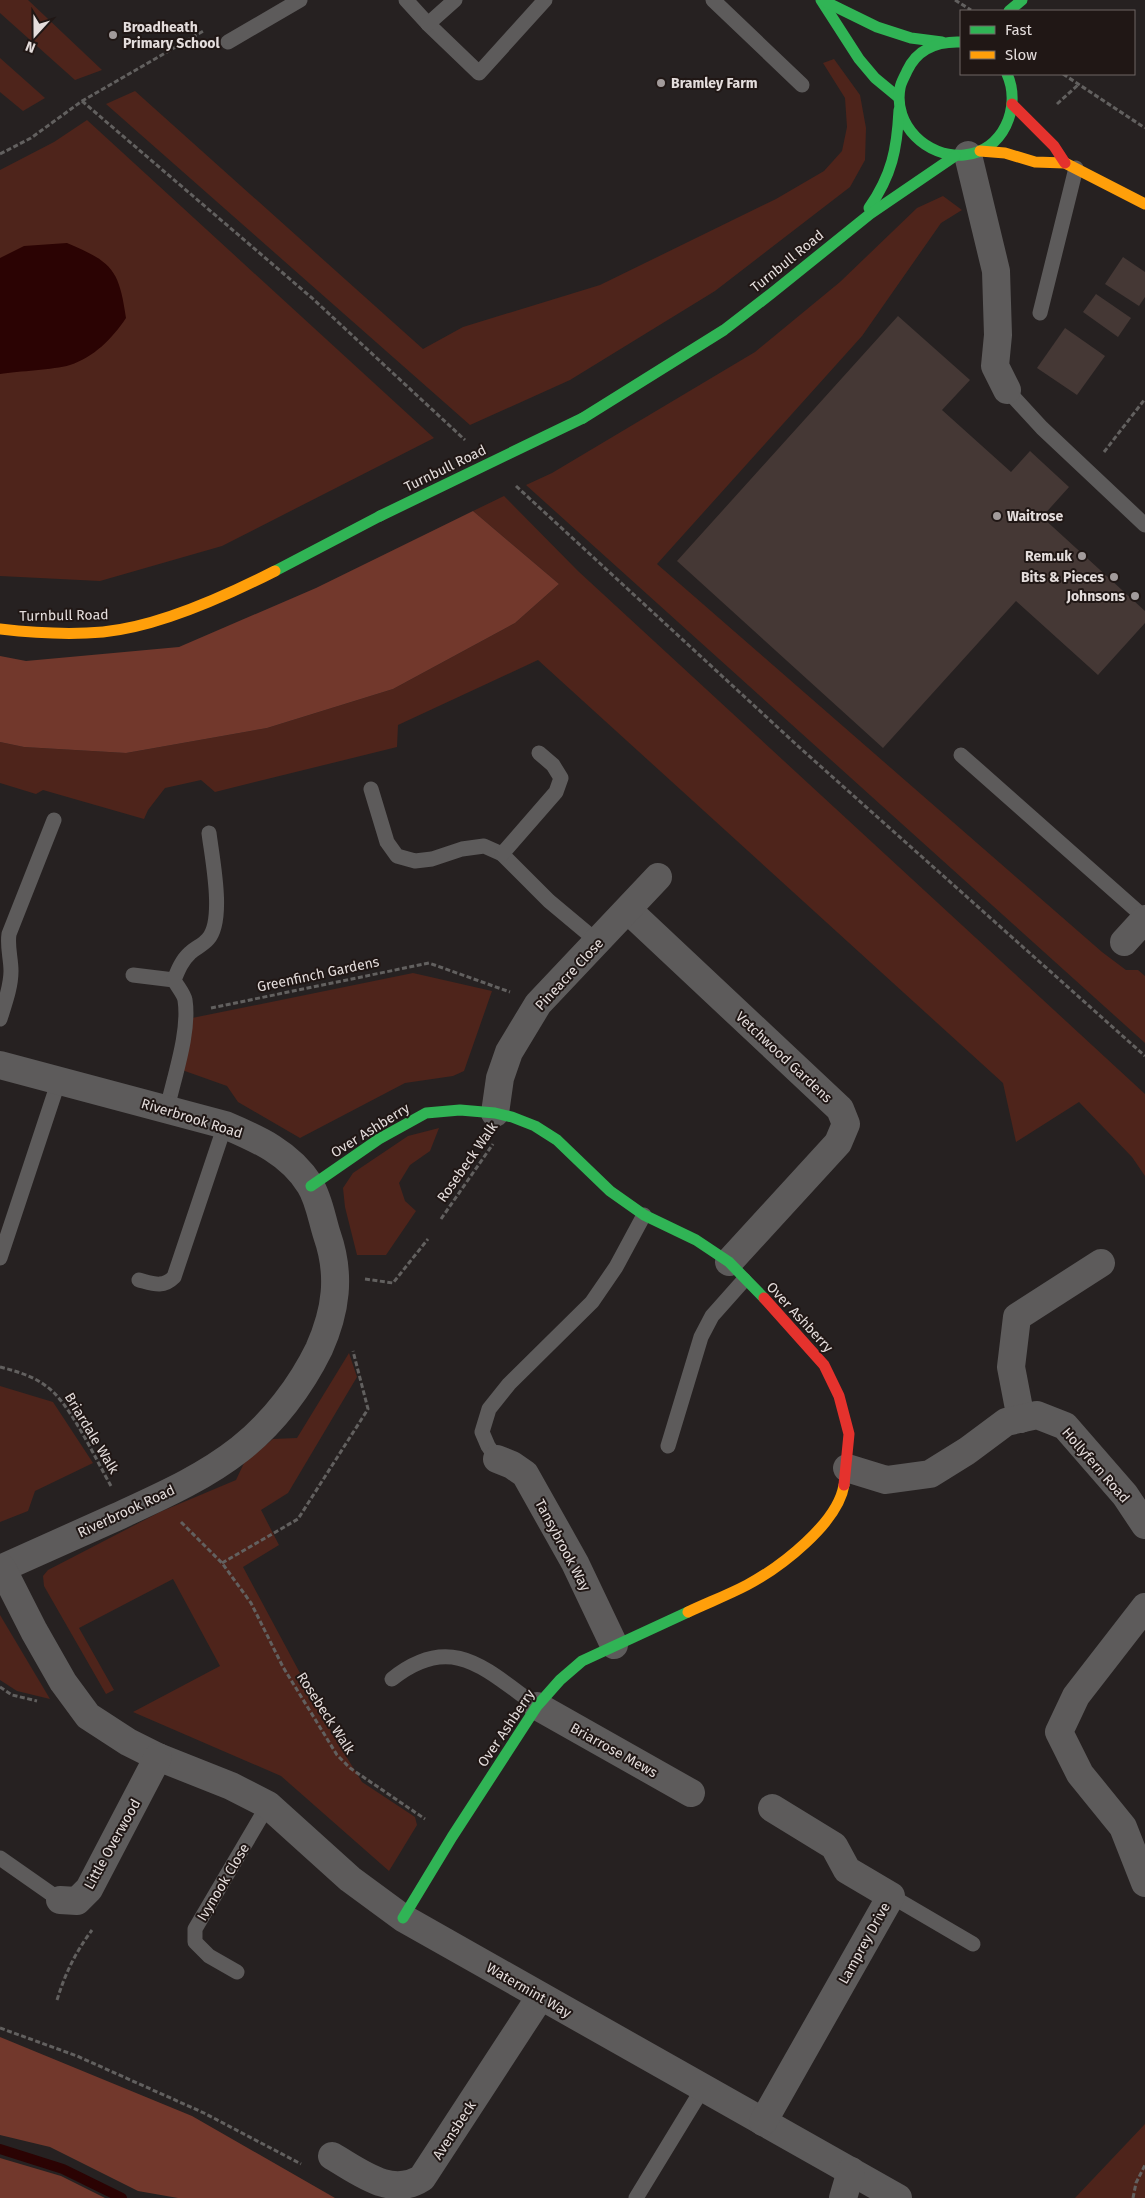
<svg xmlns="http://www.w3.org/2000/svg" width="1145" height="2198" font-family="'Fira Sans',sans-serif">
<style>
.green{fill:#4e241b}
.forest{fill:#72382c}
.water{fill:#2b0303}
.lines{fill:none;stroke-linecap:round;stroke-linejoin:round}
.stream{stroke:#2b0303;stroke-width:10}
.building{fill:#453835}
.path{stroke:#62605f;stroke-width:3;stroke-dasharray:5 2.5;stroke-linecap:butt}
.lane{stroke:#5d5b5b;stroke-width:15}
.street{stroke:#5d5b5b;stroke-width:28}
.fast{stroke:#30b455;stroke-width:11}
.slow{stroke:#ff9f0a;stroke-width:11}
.jam{stroke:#e5322d;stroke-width:11}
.fast-bridge{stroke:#30b455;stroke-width:11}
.poi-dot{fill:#a29b9b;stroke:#201715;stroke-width:2}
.labels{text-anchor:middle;stroke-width:4;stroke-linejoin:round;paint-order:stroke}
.poi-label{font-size:14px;font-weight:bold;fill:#e4dddc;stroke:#201715;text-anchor:start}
.street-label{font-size:14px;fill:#e4dddc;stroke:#201715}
</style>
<rect width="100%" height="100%" fill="#262121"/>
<g class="green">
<polygon points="0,0 28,0 102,70 75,80 0,13"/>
<polygon points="0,58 45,98 23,111 0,92"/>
<polygon points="834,59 860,95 866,128 865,160 850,187 715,291 570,380 470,425 106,104 135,91 423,349 463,327 600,285 776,199 824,171 842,151 847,127 845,98 823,63"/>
<polygon points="87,120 434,438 222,546 100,581 0,576 0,170 54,142"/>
<polygon points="943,196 962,210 941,223 862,336 657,564 1102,952 1126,970 1138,970 1145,976 1145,1043 526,485 552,473 755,352 840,282 917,208"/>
<polygon points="504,496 578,571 1145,1094 1145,1176 1132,1157 1079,1102 1016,1142 1003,1083 538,660 398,725 397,747 215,792 201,780 165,788 148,810 144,819 43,790 36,794 0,783 0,742 24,747 126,753 267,728 393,689 515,623 559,584 473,511"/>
<polygon points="413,973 492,991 464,1071 453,1076 405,1083 300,1138 238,1102 227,1086 182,1070 192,1018"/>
<polygon points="439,1128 430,1151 410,1165 399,1183 405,1201 416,1211 386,1255 357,1255 345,1207 343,1188 353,1173 408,1136"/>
<polygon points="349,1353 357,1377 288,1493 261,1510 279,1545 243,1567 336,1740 362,1782 415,1817 417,1825 389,1871 281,1776 133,1712 220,1666 173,1579 79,1628 114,1690 106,1694 44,1586 43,1576 48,1570 160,1512 236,1480 244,1463 273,1439 297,1438"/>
<polygon points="0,1386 53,1402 93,1463 35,1491 28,1511 0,1522"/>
<polygon points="0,1615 50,1699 17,1691 0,1680"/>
<polygon points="1145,2124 1145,2198 1075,2198"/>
</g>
<g class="forest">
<polygon points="473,511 559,584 515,623 393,689 267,728 126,753 24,747 0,742 0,656 26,661 179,647 316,588"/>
<polygon points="0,2037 192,2116 335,2198 178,2198 138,2191 50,2147 0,2135"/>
<polygon points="0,2158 61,2176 105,2198 0,2198"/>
</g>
<path class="water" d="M67,243c45,19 52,26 59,75 -14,21 -32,39 -56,47 -17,5 -51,6 -70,9v-116l24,-12z"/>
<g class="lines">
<polyline class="stream" points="0,2149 63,2169 122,2198"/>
</g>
<g class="building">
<polygon points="1123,257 1145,272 1145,297 1139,306 1105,284"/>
<polygon points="1096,294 1131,318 1118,337 1083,312"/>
<polygon points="898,316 970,380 942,410 1011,472 1030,451 1069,487 1042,517 1145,611 1145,623 1098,675 1016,601 883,748 677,561"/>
<polygon points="1065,328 1105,356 1077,395 1037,368"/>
</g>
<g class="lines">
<g class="path">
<polyline points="955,0 971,10"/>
<polyline points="1063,74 1145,128"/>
<polyline points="82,101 312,298 465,440"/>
<polyline points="1057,104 1079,84"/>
<polyline points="0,154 31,138 82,101 205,30"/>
<polyline points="1104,452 1145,399"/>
<polyline points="516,486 799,747 1145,1056"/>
<polyline points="211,1008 429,963 510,992"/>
<polyline points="441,1219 493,1144"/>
<polyline points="365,1279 393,1283 428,1239"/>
<path d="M0,1367c16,4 33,9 46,19 23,15 50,74 65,100"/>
<polyline points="181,1522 222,1563 251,1603 283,1667 337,1755 350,1768 425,1819"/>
<polyline points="222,1563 298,1519 368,1409 353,1351"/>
<polyline points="0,1687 12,1695 37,1701"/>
<path d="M57,2000c8,-26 18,-47 35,-70"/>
<polyline points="0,2028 77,2056 204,2113 301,2164"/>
<polyline points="1133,2198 1136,2183 1145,2165"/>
</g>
<g class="lane">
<polyline points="406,0 428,24 479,73 545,0"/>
<polyline points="713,0 802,85"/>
<polyline points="428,24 455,0"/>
<polyline points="228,42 300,0"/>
<polyline points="1040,313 1076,168"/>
<polyline points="1007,390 1042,428 1145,525"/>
<polyline points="961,755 1145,918"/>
<polyline points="371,789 387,842 397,856 415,861 432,859 462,849 484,846 502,854 549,901 598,942"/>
<polyline points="502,854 556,792 561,778 553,765 539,753"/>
<polyline points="133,975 174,980"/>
<path d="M0,1019c5,-16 11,-32 11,-48 0,-13 -4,-24 -2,-37l45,-114"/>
<path d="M167,1109c7,-32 23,-77 18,-109 -1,-6 -8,-14 -11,-20 4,-10 8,-20 16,-27 5,-5 13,-8 18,-14 17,-19 4,-81 1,-106"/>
<polyline points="0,1258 59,1080"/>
<path d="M139,1280c15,4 24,8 35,-3l51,-152"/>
<polyline points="668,1446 701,1337 712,1316 744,1280"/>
<polyline points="497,1459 488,1446 482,1432 489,1409 509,1384 592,1302 616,1267 644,1215"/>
<path d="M392,1679c60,-48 94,-9 145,27"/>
<polyline points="0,1858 60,1900"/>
<polyline points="891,1896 973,1944"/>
<polyline points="237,1972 209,1956 195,1942 195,1929 268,1805"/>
<polyline points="636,2198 703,2088"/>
</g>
<g class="street">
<polyline points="968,155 996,271 998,335 995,366 1007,390"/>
<polyline points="628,910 840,1109 846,1124 838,1143 729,1262"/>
<polyline points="1124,942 1145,919"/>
<path d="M0,1065l225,60c33,14 65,28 85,60 9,14 12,35 17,50 14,40 9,76 -8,114 -18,37 -46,74 -79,100 -38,30 -83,49 -126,69 -38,17 -76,34 -114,51"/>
<polyline points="495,1113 500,1078 509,1052 538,1004 658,877"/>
<polyline points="1021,1419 1011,1367 1017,1317 1101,1263"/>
<polyline points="497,1459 512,1465 525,1474 575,1563 614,1645"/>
<polyline points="847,1468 886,1480 930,1474 967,1451 1006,1422 1037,1415 1065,1426 1125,1495 1145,1525"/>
<polyline points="2,1568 34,1631 63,1682 88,1716 128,1742 158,1757 231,1786 268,1805 350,1879 403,1918 898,2198"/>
<polyline points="1145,1607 1076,1696 1059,1732 1080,1774 1123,1827 1145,1883"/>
<polyline points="537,1706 691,1793"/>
<polyline points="60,1900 77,1901 89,1889 158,1757"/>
<polyline points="763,2122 891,1896 847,1870 834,1846 772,1808"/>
<path d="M332,2156c28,16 59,42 90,22l118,-181"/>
<polyline points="843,2198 851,2171"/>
</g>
<g class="fast">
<polyline points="821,0 859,59 875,78 898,97"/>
<polyline points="822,0 877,27 911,38 942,42"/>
<polyline points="1009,11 1022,0"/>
<path d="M961,42c-23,-1 -44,7 -54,29 -2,5 -6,11 -7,17 -7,37 27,70 64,67 39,-3 58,-48 43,-81"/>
<path d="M869,208c23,-33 28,-59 30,-98"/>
<polyline points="583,418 724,330 772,293 870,214 955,156"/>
<polyline points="275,571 380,516"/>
<polyline points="311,1186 379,1139 426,1113 460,1110 495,1113 512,1117 535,1126 557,1140 610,1191 644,1215 696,1240 729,1262 764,1298"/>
<polyline points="403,1918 452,1837 537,1706 560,1680 582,1661 688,1612"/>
</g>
<g class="slow">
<polyline points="980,151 1005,153 1035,162 1065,163 1145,204"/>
<path d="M0,629c34,4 69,6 103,3 55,-5 123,-36 172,-61"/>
<path d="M688,1612c19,-9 40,-17 59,-27 34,-18 91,-62 97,-100"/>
</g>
<g class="jam">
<polyline points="1012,104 1054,146 1065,163"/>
<polyline points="764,1298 824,1365 839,1396 849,1434 844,1485"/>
</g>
<polyline class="fast-bridge" points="380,516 583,418"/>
</g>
<g class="poi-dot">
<circle cx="113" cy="35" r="5"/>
<circle cx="661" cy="83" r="5"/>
<circle cx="997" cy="516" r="5"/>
<circle cx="1082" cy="556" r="5"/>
<circle cx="1114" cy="577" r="5"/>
<circle cx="1135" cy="596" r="5"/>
</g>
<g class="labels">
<g class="poi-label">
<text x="123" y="32">Broadheath<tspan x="123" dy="16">Primary School</tspan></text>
<text x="671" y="88">Bramley Farm</text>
<text x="1007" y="521">Waitrose</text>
<text x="1072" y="561" text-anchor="end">Rem.uk</text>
<text x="1104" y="582" text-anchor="end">Bits &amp; Pieces</text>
<text x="1125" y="601" text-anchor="end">Johnsons</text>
</g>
<g class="street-label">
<text transform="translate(787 261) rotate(-39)" y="5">Turnbull Road</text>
<text transform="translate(445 468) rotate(-26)" y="5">Turnbull Road</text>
<text transform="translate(64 615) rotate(-1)" y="5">Turnbull Road</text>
<text transform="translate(318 974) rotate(-12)" y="5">Greenfinch Gardens</text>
<text transform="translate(569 974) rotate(-47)" y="5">Pineacre Close</text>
<text transform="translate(784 1057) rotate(43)" y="5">Vetchwood Gardens</text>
<text transform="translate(192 1118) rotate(17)" y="5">Riverbrook Road</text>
<text transform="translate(370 1130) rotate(-32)" y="5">Over Ashberry</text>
<text transform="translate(467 1162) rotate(-55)" y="5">Rosebeck Walk</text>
<text transform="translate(800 1317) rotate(47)" y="5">Over Ashberry</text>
<text transform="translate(92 1433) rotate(59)" y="5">Briardale Walk</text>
<text transform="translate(1096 1465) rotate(49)" y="5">Hollyfern Road</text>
<text transform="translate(126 1511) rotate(-25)" y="5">Riverbrook Road</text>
<text transform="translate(563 1545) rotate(62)" y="5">Tansybrook Way</text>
<text transform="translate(326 1713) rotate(57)" y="5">Rosebeck Walk</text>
<text transform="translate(506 1728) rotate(-56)" y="5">Over Ashberry</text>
<text transform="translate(614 1750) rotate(29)" y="5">Briarrose Mews</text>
<text transform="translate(112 1844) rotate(-61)" y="5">Little Overwood</text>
<text transform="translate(223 1882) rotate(-59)" y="5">Ivynook Close</text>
<text transform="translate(864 1943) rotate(-61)" y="5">Lamprey Drive</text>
<text transform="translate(529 1990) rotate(30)" y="5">Watermint Way</text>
<text transform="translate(454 2130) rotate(-57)" y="5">Avensbeck</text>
</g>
</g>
<rect x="960" y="10" width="175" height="65" fill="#201715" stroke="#6e6665"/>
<rect x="970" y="26" width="25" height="8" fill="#30b455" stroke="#6e6665"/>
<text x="1005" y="35" font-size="15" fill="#e4dddc">Fast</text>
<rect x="970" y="51" width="25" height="8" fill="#ff9f0a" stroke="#6e6665"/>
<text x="1005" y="60" font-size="15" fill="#e4dddc">Slow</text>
<g transform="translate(35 35) rotate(201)" stroke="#201715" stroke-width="4" paint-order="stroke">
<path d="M0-4L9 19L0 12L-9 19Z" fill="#e4dddc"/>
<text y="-8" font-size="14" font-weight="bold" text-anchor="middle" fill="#e4dddc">N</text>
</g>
</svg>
